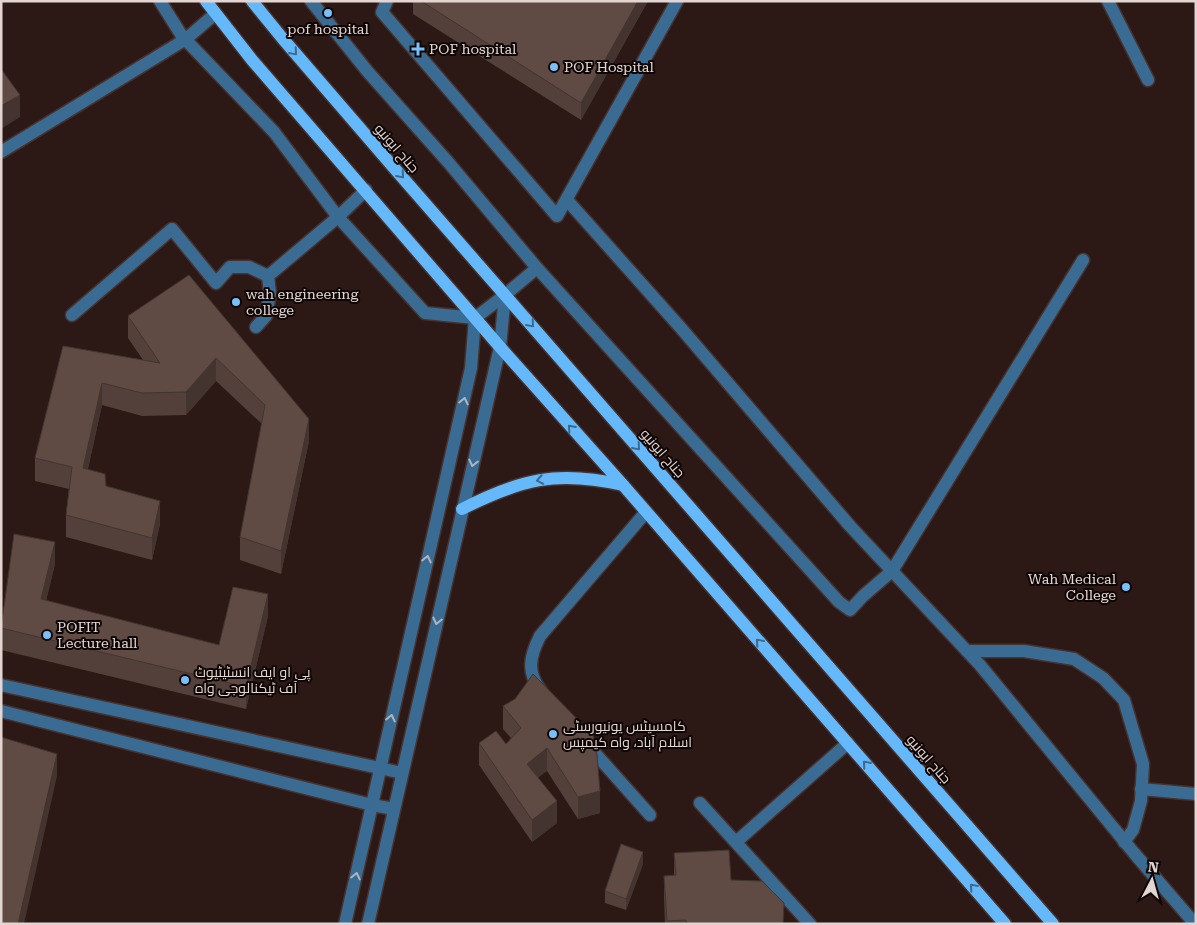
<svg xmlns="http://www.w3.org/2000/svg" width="1197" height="925" font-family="'Roboto Serif',Cairo,serif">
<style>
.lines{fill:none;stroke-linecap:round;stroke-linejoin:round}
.minor-casing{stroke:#46322f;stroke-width:15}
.major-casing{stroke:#46322f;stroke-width:15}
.minor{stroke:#3a6c93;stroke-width:12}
.major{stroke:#65b9fb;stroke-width:12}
.wall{fill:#53403a}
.shaded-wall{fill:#433430}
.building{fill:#604a44;stroke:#433430}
.oneway{stroke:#3e688c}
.oneway2{stroke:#b0b6bf}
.poi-dot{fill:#79bff8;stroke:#0e0605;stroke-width:2}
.labels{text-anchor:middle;stroke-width:4;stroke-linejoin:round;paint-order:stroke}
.poi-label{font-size:14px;fill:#e3d5d2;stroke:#0e0605;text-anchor:start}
.street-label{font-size:14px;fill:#e3d5d2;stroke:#0e0605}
</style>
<rect width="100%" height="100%" fill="#2c1814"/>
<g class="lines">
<g class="minor-casing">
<g id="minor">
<polyline points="160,1 182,36 274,132 338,217 425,313 475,318 505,295 537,268"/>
<polyline points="311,1 368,72 448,162 537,268 839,602 850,610 863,596 892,571 1083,260"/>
<polyline points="387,1 382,12 557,216 677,1"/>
<polyline points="1108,1 1148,80"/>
<polyline points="1,152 186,39 215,14"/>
<polyline points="567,200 680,327 850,526 980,665 1134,853 1195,924"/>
<polyline points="72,315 172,229 216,283 230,267 249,267 268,276 338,217 366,190"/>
<polyline points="256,327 266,316 270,294 268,276"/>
<polyline points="967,651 1024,651 1074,659 1103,678 1124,700 1143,764 1141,801 1133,830 1124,842"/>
<polyline points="1,685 402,773"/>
<path d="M541,691c-15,-19 -11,-35 -1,-55l106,-124"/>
<polyline points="1,711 372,805 394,809"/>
<polyline points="585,742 650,815"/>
<polyline points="1141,789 1196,794"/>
<polyline points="700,803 810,924"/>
<polyline points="736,842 848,743"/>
<polyline points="345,924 471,368 475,318"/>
<polyline points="368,924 500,347 505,295"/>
</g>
</g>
<g class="major-casing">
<g id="major">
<polyline points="206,1 252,60 500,347 623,485 1005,924"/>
<polyline points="252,1 283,39 395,169 1053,924"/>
<path d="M462,509c59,-30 95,-39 161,-24"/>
</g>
</g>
<use href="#minor" class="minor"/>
<use href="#major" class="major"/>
</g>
<g class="wall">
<polygon points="413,1 648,1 581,120 413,14"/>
<polygon points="189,275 309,441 281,574 240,560 240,537 262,424 216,381 186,415 142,416 102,405 88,469 106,486 160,524 152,560 66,537 66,515 69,489 35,481 35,458 63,346 143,360 128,338 128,316"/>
<polygon points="55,564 46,601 219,645 268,616 246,709 1,650 1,625"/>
<polygon points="515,699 600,813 578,819 547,771 538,777 557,823 532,842 479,765 479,743 506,744 511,738 503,729 503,706"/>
<polygon points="674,853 731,880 784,924 665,924 664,898 664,876 674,875"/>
<polygon points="643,864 626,910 605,903 605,891"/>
</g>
<g class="shaded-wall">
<polygon points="638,1 648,1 581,120 581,103"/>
<polygon points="20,95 20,117 1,129 1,106"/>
<polygon points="216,358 216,381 186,415 186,392"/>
<polygon points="102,383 102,405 83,490 83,468"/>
<polygon points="309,419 309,441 281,574 281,551"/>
<polygon points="160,501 160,524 152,560 152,538"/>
<polygon points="55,542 55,564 41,622 41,599"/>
<polygon points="268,594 268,616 246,709 246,687"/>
<polygon points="547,748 547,771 527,786 527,764"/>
<polygon points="57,754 57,776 24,924 18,924"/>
<polygon points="600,791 600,813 578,819 578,797"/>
<polygon points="557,801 557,823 532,842 532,820"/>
<polygon points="643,852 643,864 626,910 626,899"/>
</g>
<g class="building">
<polygon points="421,1 638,1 581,103"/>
<polygon points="1,69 20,95 1,106"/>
<polygon points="189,275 309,419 281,551 240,537 265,405 216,358 186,392 142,393 102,383 83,468 105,474 106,486 160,501 152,538 66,515 72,467 35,458 63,346 160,363 128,316"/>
<polygon points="14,534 55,542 41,599 219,645 233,587 268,594 246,687 1,628"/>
<polygon points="533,674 593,735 597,755 600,791 578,797 547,748 527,764 557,801 532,820 479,743 496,731 506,744 521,728 503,706 515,699"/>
<polygon points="1,737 57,754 18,924 1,924"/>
<polygon points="621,844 643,852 626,899 605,891"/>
<polygon points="729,850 731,880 762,881 784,903 783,924 687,924 686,920 667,921 664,876 676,875 674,853"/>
</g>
<defs><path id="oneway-chevron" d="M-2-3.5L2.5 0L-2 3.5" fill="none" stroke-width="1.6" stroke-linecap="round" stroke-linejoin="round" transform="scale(1.25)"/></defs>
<g class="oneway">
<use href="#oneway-chevron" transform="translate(294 52) rotate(49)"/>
<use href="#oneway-chevron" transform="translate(401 175) rotate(49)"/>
<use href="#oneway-chevron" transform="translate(531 324) rotate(49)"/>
<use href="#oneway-chevron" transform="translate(571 428) rotate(-132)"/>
<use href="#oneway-chevron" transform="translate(637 447) rotate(49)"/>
<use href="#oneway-chevron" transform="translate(540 480) rotate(169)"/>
<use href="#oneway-chevron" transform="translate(759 642) rotate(-131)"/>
<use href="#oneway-chevron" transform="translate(866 764) rotate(-131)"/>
<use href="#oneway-chevron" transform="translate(973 887) rotate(-131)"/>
</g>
<g class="oneway2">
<use href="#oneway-chevron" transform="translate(464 401) rotate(-77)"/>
<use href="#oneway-chevron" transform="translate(473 463) rotate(103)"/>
<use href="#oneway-chevron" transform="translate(427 559) rotate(-77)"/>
<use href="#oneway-chevron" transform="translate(437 621) rotate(103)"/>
<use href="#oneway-chevron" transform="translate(391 718) rotate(-77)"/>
<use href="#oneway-chevron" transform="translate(356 876) rotate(-77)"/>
</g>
<g class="poi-dot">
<circle cx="328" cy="13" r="5"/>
<path d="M415.5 41.5h5v5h5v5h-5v5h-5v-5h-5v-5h5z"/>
<circle cx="554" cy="67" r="5"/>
<circle cx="236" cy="302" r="5"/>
<circle cx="1126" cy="587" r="5"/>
<circle cx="47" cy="635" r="5"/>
<circle cx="185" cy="680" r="5"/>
<circle cx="553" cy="734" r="5"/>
</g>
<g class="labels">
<g class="poi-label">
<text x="328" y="34" text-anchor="middle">pof hospital</text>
<text x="429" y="54">POF hospital</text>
<text x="564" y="72">POF Hospital</text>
<text x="246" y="299">wah engineering<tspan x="246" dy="16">college</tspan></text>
<text x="1116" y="584" text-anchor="end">Wah Medical<tspan x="1116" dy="16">College</tspan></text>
<text x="57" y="632">POFIT<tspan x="57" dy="16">Lecture hall</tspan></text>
<text x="195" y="677">پی او ایف انسٹیٹیوٹ<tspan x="195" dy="16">آف ٹیکنالوجی واہ</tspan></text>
<text x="563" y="731">کامسیٹس یونیورسٹی<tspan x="563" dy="16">اسلام آباد، واہ کیمپس</tspan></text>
</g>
<g class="street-label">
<text transform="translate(397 148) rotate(49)" y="5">جناح ایونیو</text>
<text transform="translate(663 453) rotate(49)" y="5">جناح ایونیو</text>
<text transform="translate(929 759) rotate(49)" y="5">جناح ایونیو</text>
</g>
</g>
<rect width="1197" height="925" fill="none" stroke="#e3d5d2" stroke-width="5"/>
<g transform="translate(1152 880) rotate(6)" stroke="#0e0605" stroke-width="4" paint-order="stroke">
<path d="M0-4L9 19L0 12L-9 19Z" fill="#e3d5d2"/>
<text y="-8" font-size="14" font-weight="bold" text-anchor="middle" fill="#e3d5d2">N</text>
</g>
</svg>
